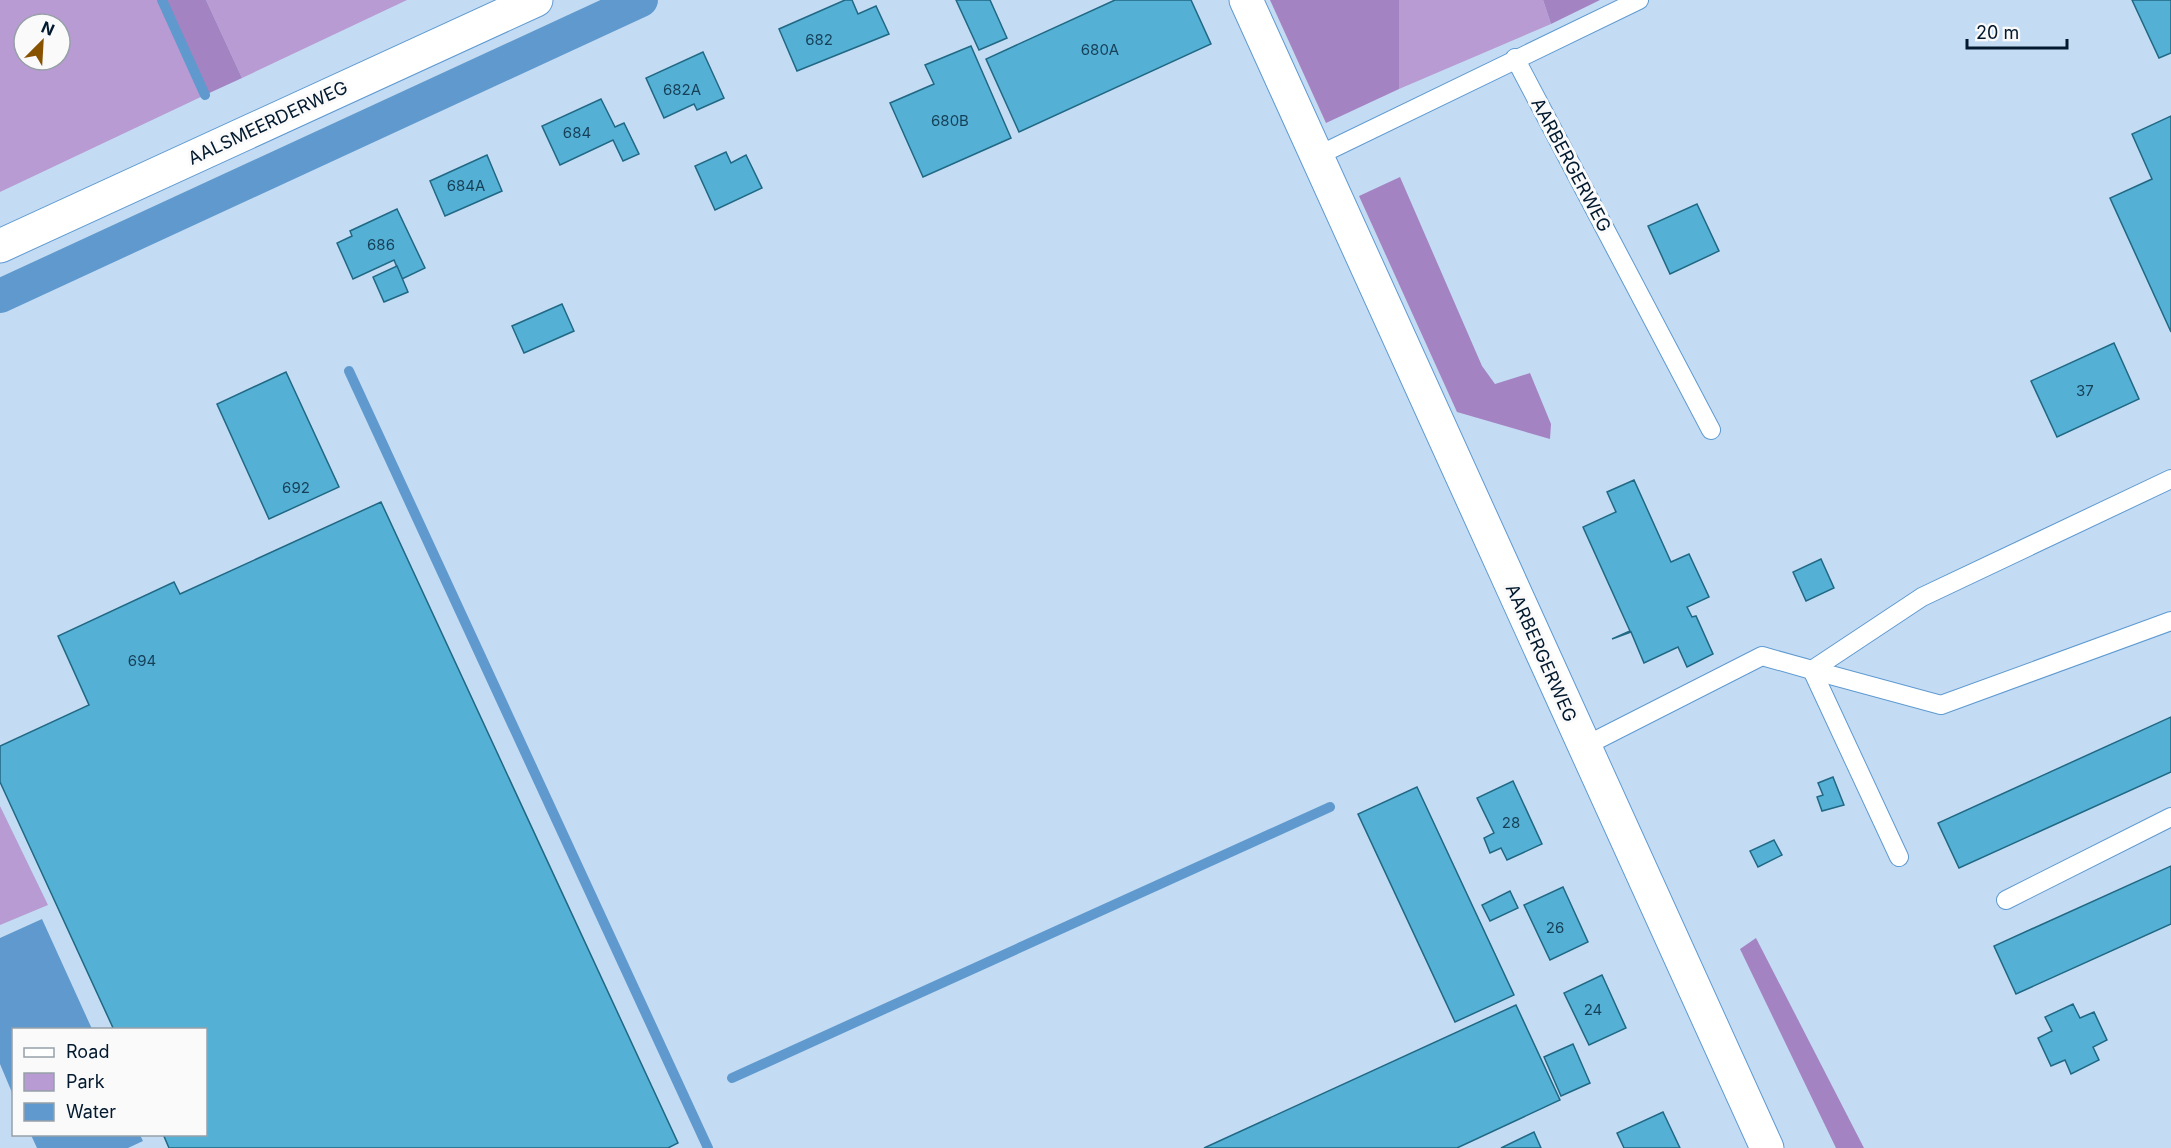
<svg xmlns="http://www.w3.org/2000/svg" width="2171" height="1148" font-family="Inter,sans-serif">
<style>
.green{fill:#b79bd2;fill-rule:evenodd}
.forest{fill:#a483c3}
.water{fill:#5f99cd}
.lines{fill:none;stroke-linecap:round;stroke-linejoin:round}
.stream{stroke:#5f99cd;stroke-width:10}
.canal{stroke:#5f99cd;stroke-width:34}
.building{fill:#54b0d5;stroke:#206884;stroke-width:1.5}
.service-casing{stroke:#5f9ad1;stroke-width:20}
.minor-casing{stroke:#5f9ad1;stroke-width:35}
.tertiary-casing{stroke:#5f9ad1;stroke-width:35}
.service{stroke:#fff;stroke-width:18}
.minor{stroke:#fff;stroke-width:33}
.tertiary{stroke:#fff;stroke-width:33}
.labels{text-anchor:middle;stroke-width:6;stroke-linejoin:round;paint-order:stroke}
.number-label{font-size:15px;fill:#163f58}
.street-label{font-size:18px;fill:#02192e;stroke:#fafafa}
</style>
<rect width="100%" height="100%" fill="#c4dcf3"/>
<g class="green">
<path d="M0,0h162l43,95 -205,97zM24,24h36v36h-36z"/>
<polygon points="206,0 407,0 242,78"/>
<polygon points="1399,0 1543,0 1551,24 1399,89"/>
<polygon points="0,806 48,905 0,925"/>
</g>
<g class="forest">
<polygon points="162,0 206,0 242,78 205,95"/>
<polygon points="1270,0 1399,0 1399,89 1326,123"/>
<polygon points="1543,0 1600,0 1551,24"/>
<polygon points="1400,177 1482,366 1495,384 1530,373 1551,424 1550,439 1457,412 1359,196"/>
<polygon points="1756,938 1864,1148 1836,1148 1740,949"/>
</g>
<g class="water">
<polygon points="42,919 92,1029 14,1030 13,1095 0,1064 0,938"/>
<polygon points="31,1135 140,1135 143,1141 128,1148 37,1148"/>
</g>
<g class="lines">
<g class="stream">
<polyline points="162,0 205,95"/>
<polyline points="349,371 708,1148"/>
<polyline points="732,1078 1330,807"/>
</g>
<polyline class="canal" points="0,296 641,0"/>
</g>
<g class="building">
<polygon points="845,0 852,0 858,14 876,6 889,34 797,71 779,29"/>
<polygon points="956,0 990,0 1007,38 979,50"/>
<polygon points="1115,0 1191,0 1211,44 1019,132 986,59"/>
<polygon points="2132,0 2171,0 2171,53 2159,58"/>
<polygon points="971,46 1011,138 923,177 890,103 934,84 925,65"/>
<polygon points="703,52 724,98 697,110 694,104 664,118 646,78"/>
<polygon points="601,99 615,127 624,123 639,154 623,161 613,140 560,165 542,126"/>
<polygon points="2171,116 2171,332 2110,198 2152,179 2132,134"/>
<polygon points="726,152 731,163 746,155 762,188 715,210 695,166"/>
<polygon points="487,155 502,191 445,216 430,181"/>
<polygon points="1697,204 1719,251 1670,274 1648,226"/>
<polygon points="397,209 425,268 402,279 394,260 353,279 337,243 352,236 350,231"/>
<polygon points="397,266 408,292 384,302 373,277"/>
<polygon points="562,304 574,331 524,353 512,326"/>
<polygon points="2114,343 2139,399 2057,437 2031,381"/>
<polygon points="286,372 339,487 269,519 217,404"/>
<polygon points="1634,480 1671,562 1689,554 1709,597 1687,607 1692,617 1696,616 1713,654 1687,667 1678,647 1644,663 1631,632 1612,639 1630,631 1583,527 1616,512 1607,492"/>
<polygon points="381,502 678,1143 668,1148 169,1148 163,1134 206,1134 206,1030 114,1030 0,782 0,746 89,705 58,636 174,582 180,594"/>
<polygon points="1821,559 1834,588 1806,601 1793,572"/>
<polygon points="2171,717 2171,772 1959,868 1938,823"/>
<polygon points="1833,777 1844,805 1822,811 1817,797 1823,795 1818,783"/>
<polygon points="1513,781 1542,844 1507,860 1501,848 1490,853 1484,838 1494,833 1477,798"/>
<polygon points="1417,787 1514,995 1455,1022 1358,814"/>
<polygon points="1774,840 1782,855 1758,867 1750,851"/>
<polygon points="2171,866 2171,924 2016,994 1994,946"/>
<polygon points="1563,887 1588,942 1550,960 1524,905"/>
<polygon points="1510,891 1518,908 1490,921 1482,905"/>
<polygon points="1602,975 1626,1028 1589,1045 1564,993"/>
<polygon points="2073,1004 2080,1018 2094,1012 2107,1040 2093,1047 2099,1060 2071,1074 2065,1060 2051,1066 2038,1038 2052,1031 2045,1017"/>
<polygon points="1516,1005 1560,1100 1457,1148 1204,1148"/>
<polygon points="1573,1044 1590,1083 1561,1096 1544,1057"/>
<polygon points="1663,1112 1680,1148 1624,1148 1617,1133"/>
<polygon points="1534,1132 1541,1148 1501,1148"/>
</g>
<g class="lines">
<g class="service-casing">
<g id="service">
<polyline points="1515,58 1711,430"/>
<polyline points="1317,156 1639,0"/>
<polyline points="1812,670 1941,705 2171,621"/>
<polyline points="1812,670 1899,857"/>
<polyline points="1583,747 1762,656 1812,670 1922,597 2171,479"/>
<polyline points="2006,900 2171,817"/>
</g>
</g>
<g class="minor-casing">
<polyline id="minor" points="1246,0 1767,1148"/>
</g>
<g class="tertiary-casing">
<polyline id="tertiary" points="0,246 536,0"/>
</g>
<use href="#service" class="service"/>
<use href="#minor" class="minor"/>
<use href="#tertiary" class="tertiary"/>
</g>
<g class="labels">
<g class="number-label">
<text x="819" y="45">682</text>
<text x="1100" y="55">680A</text>
<text x="682" y="95">682A</text>
<text x="950" y="126">680B</text>
<text x="577" y="138">684</text>
<text x="466" y="191">684A</text>
<text x="381" y="250">686</text>
<text x="2085" y="396">37</text>
<text x="296" y="493">692</text>
<text x="142" y="666">694</text>
<text x="1511" y="828">28</text>
<text x="1555" y="933">26</text>
<text x="1593" y="1015">24</text>
</g>
<g class="street-label">
<text transform="translate(268 123) rotate(-25)" y="6">AALSMEERDERWEG</text>
<text transform="translate(1571 165) rotate(62)" y="6">AARBERGERWEG</text>
<text transform="translate(1541 653) rotate(66)" y="6">AARBERGERWEG</text>
</g>
</g>
<rect x="12" y="1028" width="195" height="108" fill="#fafafa" stroke="#97a0a8" stroke-width="1.5"/>
<rect x="24" y="1048" width="30" height="9" fill="#ffffff" stroke="#97a0a8" stroke-width="1.5"/>
<text x="66" y="1058" font-size="18" fill="#02192e">Road</text>
<rect x="24" y="1073" width="30" height="18" fill="#b79bd2" stroke="#97a0a8" stroke-width="1.5"/>
<text x="66" y="1088" font-size="18" fill="#02192e">Park</text>
<rect x="24" y="1103" width="30" height="18" fill="#5f99cd" stroke="#97a0a8" stroke-width="1.5"/>
<text x="66" y="1118" font-size="18" fill="#02192e">Water</text>
<g transform="translate(42 42) rotate(24)"><circle r="28" fill="#fafafa" stroke="#97a0a8" stroke-width="1.5"/>
<path d="M0-4.5L10 22L0 15L-10 22Z" fill="#885300"/>
<text y="-9" font-size="16" font-weight="bold" text-anchor="middle" fill="#02192e">N</text>
</g>
<path d="M1967 39v9h100v-9" fill="none" stroke="#02192e" stroke-width="3"/>
<text x="1976" y="39" font-size="18" fill="#02192e" stroke="#fafafa" stroke-width="4.5" paint-order="stroke">20 m</text>
</svg>
